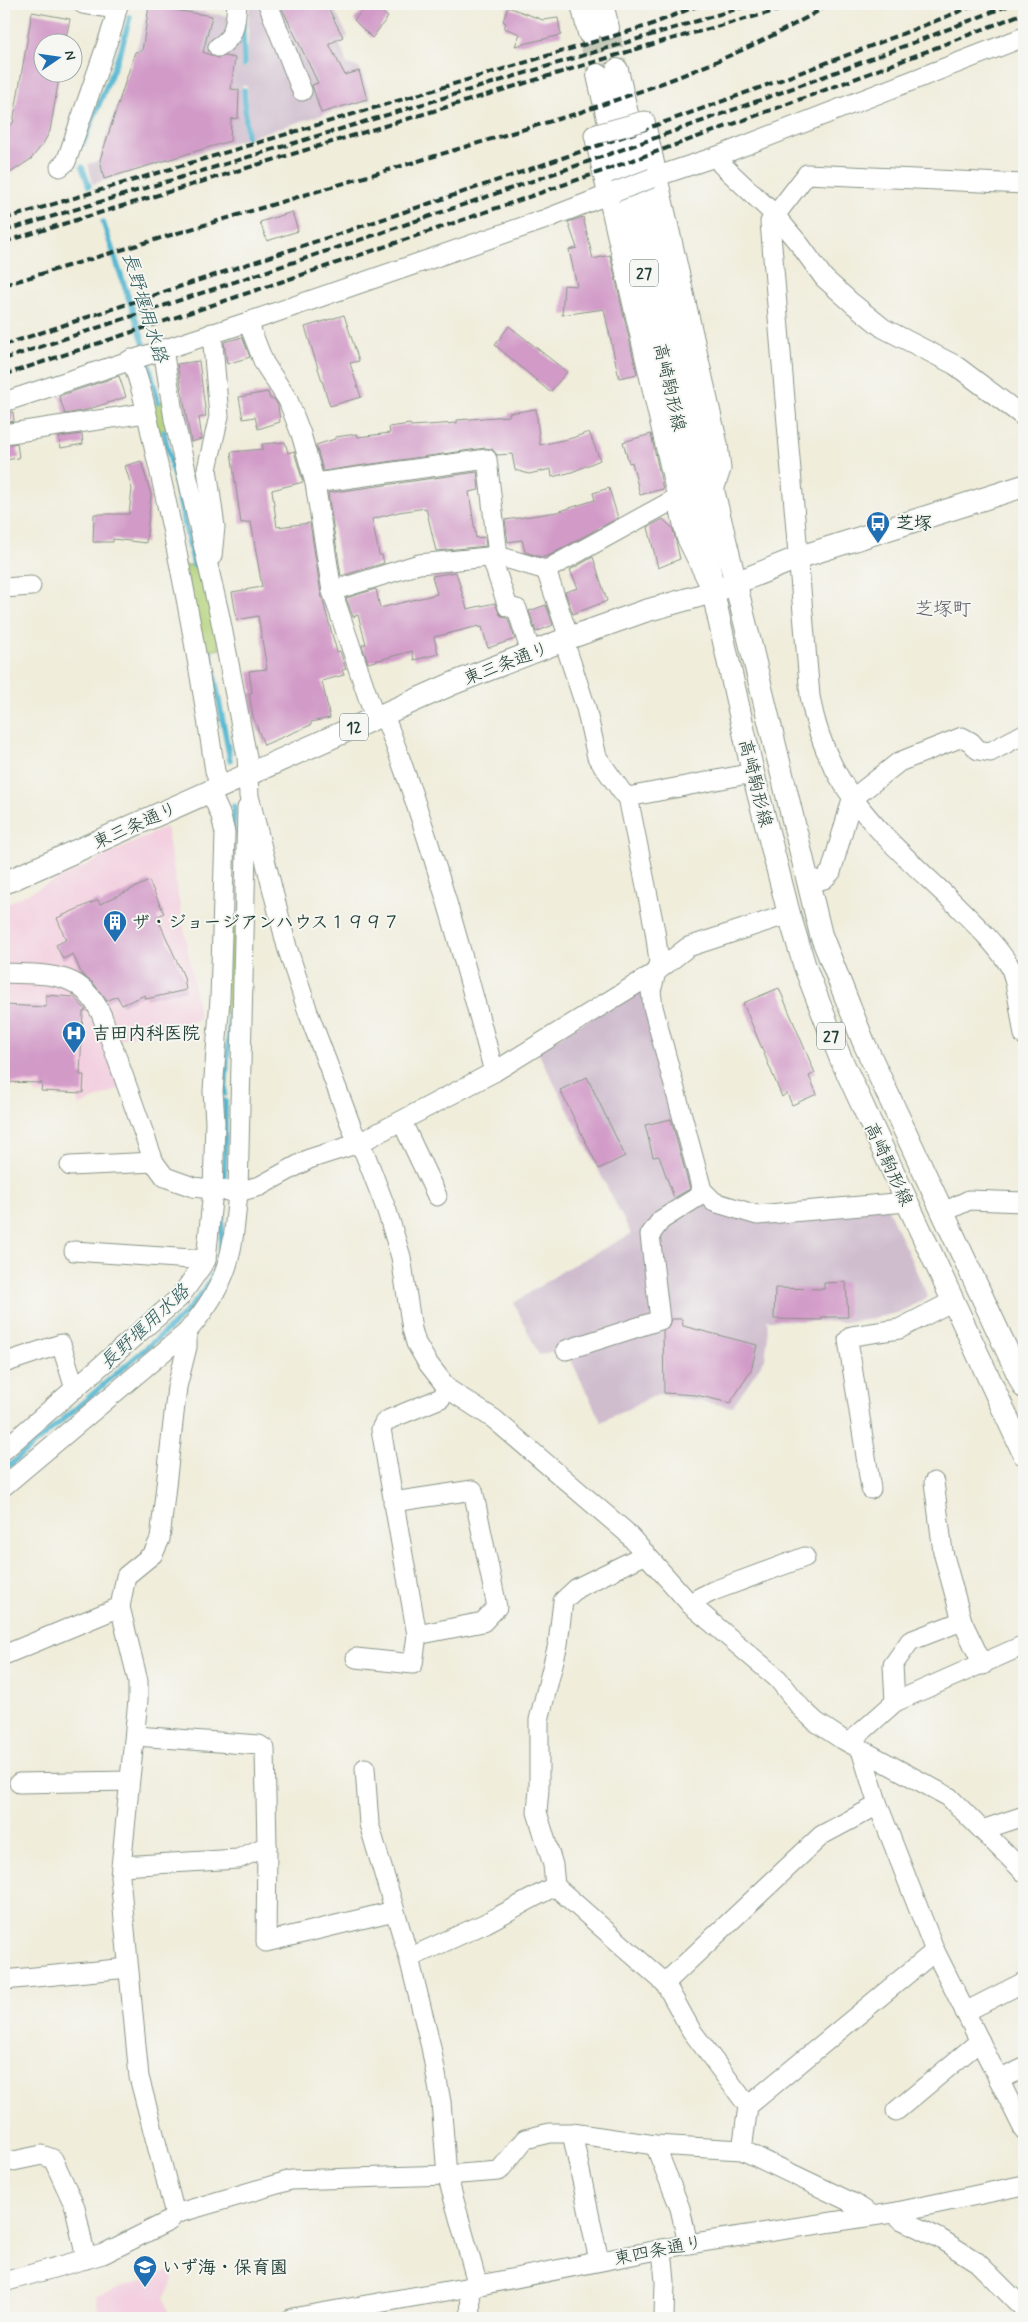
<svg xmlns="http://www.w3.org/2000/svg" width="1028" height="2322" font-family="Mynerve,'Klee One',sans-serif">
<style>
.built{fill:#f3cfdf}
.industrial{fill:#cfbdce}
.green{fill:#b2d178;stroke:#688756}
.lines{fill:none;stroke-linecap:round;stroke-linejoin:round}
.stream{stroke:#53b7d1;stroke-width:5.5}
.building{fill:#d19ac7}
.major-tunnel{stroke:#c6caba;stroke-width:22;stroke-dasharray:22 11;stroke-linecap:butt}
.minor-casing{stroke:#889588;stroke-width:21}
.major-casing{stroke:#889588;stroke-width:24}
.minor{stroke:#fff;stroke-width:19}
.major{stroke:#fff;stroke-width:22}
.rail{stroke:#1f3d34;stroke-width:4;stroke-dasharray:8 4;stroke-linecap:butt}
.minor-bridge-casing{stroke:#889588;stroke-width:21;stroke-linecap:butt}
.minor-bridge{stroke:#fff;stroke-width:19}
.labels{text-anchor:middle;stroke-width:4;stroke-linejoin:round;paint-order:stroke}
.shield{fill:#f6f6f2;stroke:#60746d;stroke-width:1}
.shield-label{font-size:16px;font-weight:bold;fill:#1f3d34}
.street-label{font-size:18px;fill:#1f3d34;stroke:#f6f6f2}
.poi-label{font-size:18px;font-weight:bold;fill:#1f3d34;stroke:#f6f6f2;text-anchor:start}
.water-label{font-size:19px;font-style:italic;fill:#2c5c5b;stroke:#f6f6f2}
.neighbourhood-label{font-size:19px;fill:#5d5e67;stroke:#f6f6f2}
</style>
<rect width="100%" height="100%" fill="#f6f6f2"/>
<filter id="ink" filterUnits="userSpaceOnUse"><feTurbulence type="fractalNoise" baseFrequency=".02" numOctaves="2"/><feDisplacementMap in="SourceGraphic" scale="10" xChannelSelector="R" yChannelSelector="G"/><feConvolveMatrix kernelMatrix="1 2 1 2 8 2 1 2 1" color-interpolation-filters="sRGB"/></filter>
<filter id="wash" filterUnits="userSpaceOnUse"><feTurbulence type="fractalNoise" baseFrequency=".0096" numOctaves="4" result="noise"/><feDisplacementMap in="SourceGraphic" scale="20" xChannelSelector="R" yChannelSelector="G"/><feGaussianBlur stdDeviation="1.12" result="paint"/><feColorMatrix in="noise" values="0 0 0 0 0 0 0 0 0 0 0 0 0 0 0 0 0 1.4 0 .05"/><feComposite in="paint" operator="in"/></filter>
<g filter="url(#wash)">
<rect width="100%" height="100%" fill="#f0eddb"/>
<g class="built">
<polygon points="166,827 200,1019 116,1040 99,999 4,968 4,905"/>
<polygon points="4,979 42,980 83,992 121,1088 78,1106 78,1097 35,1094 35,1087 4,1086"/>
<polygon points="171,2270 173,2280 164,2297 170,2318 100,2318 96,2296"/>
</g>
<g class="industrial">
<polygon points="148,4 241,18 241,67 247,68 249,4 331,4 348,36 340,45 347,64 360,68 371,100 249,137 247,86 242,85 244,139 93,184 88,164 98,161 139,41"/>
<polygon points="644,986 711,1206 887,1207 928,1297 901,1312 865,1320 843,1322 767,1320 768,1336 765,1359 732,1407 658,1394 601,1422 565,1348 539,1355 514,1303 567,1268 631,1234 537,1050"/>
</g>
<g class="green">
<polygon points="166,400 173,430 158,434 151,404"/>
<polygon points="202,563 220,649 203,652 185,566"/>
<polygon points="227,918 239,919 236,1014 224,1013"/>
</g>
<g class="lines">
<g class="stream">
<polyline points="243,21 244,65"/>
<polyline points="244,90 247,137"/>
<polyline points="83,144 121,50 130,17"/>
<polyline points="82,167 89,186"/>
<polyline points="103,222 144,344 158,402"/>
<polyline points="164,432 194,565"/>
<polyline points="210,652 230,760"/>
<polyline points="233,833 234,806"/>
<polyline points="225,1094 230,1014"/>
<path d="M4,1470l169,-145c18,-18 34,-34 43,-58 6,-13 5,-28 6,-42 3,-41 3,-83 3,-124"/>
</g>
</g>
<g id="blocks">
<g class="building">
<polygon points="280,4 326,4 343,37 329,44 345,75 359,71 367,99 321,113 312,85 318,83"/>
<polygon points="368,4 372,4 388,17 372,38 354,20"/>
<polygon points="149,6 212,16 203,52 218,58 225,56 235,58 231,89 239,90 238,118 231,119 230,141 104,179 100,160 135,52 142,51"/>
<polygon points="508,7 543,20 558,18 561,35 515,46 520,34 504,28 506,23 503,21"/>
<polygon points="32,12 70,19 65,42 42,42 42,72 60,72 50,131 43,144 31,159 4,177 4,129 13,123"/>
<polygon points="292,212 298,231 267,241 260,222"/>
<polygon points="583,217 593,259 610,255 637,374 619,378 604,309 562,315 564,285 577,286 569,250 577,248 568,222"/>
<polygon points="344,315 359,361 350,363 361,397 330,406 305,327"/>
<polygon points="509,326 567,372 550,392 495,345"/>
<polygon points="242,337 250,357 227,364 224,342"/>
<polygon points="199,361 206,416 199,418 202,439 191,442 177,364"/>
<polygon points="119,376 126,397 86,410 65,414 59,396"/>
<polygon points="268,392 270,399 274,399 278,405 280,422 258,429 255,417 243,419 239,397"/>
<polygon points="536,409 540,445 572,438 589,432 600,460 572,472 552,477 551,469 529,474 515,470 512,454 497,455 492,449 485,448 323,471 316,445 335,439 335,437 357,434 358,437 390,433 389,427 410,424 411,426 457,423 457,420 509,416 509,413"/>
<polygon points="9,412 13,412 14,421 4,423 4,413"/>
<polygon points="82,434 83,444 61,448 59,437"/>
<polygon points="651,434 663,489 640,495 632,462 629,463 623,442"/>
<polygon points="285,442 288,453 294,451 303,482 272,490 277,527 310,523 321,594 337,652 340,651 346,669 342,670 344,675 322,681 330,718 311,722 311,725 264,745 253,717 249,693 252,693 249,671 267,669 258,616 237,620 232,592 262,587 251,522 241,523 231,452 263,449 262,444"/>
<polygon points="17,443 19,458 4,460 4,445"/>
<polygon points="141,461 151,495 146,543 113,539 113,542 93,542 94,514 129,514 132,489 125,466"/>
<polygon points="477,472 479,490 469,492 476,538 485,537 486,546 436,551 426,508 399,512 372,519 379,555 382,555 384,563 341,576 328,493"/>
<polygon points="609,488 618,518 548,556 541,557 525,552 522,540 508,542 505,520 557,512 595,500 593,493"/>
<polygon points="663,519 673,529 680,559 658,568 648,527"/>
<polygon points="593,557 607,601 573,614 565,592 578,588 570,570"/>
<polygon points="456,572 467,609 495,603 500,615 508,619 515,639 488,648 482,627 479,628 479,626 434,637 438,654 414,660 412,651 368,663 362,645 366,644 358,615 353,617 346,598 376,589 380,608 437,594 432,576"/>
<polygon points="546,605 553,625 536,632 529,611"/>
<polygon points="149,881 164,913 157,917 184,977 186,990 146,999 145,995 122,1005 117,996 107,1001 93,983 82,975 73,954 63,959 56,945 66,940 57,918 98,900 100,904"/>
<polygon points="779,988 815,1073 809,1076 817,1094 792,1105 787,1093 782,1097 743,1003"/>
<polygon points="46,995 74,997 86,1010 83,1012 80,1075 84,1075 83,1093 41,1091 42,1083 4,1082 4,1005 46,1007"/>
<polygon points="587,1077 625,1156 599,1169 560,1090"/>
<polygon points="671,1119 690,1189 674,1198 659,1156 653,1157 645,1125"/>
<polygon points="846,1282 848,1317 822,1317 822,1320 774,1319 775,1288 824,1289 824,1283"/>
<polygon points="671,1319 682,1319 683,1326 757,1345 751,1371 730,1403 696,1395 664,1393 663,1331 668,1328"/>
</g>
</g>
</g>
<g filter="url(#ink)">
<use href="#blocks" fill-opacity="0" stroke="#889588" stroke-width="1"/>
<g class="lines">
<g class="major-tunnel">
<polyline points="608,28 617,70"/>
<polyline points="589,33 598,75"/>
</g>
<g class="minor-casing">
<g id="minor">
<polyline points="83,4 117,9"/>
<polyline points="268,4 302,91"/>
<path d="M218,47c18,-10 17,-24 19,-43"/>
<polyline points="640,122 645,121 718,444 721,469 714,490"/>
<polyline points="600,133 594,135 686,537 708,582"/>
<polyline points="718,156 721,164 774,214 800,245 824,278 852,303 883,328 955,365 1024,417"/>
<polyline points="60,167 66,162 113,26 118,4"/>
<polyline points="652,178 718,156 1024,37"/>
<path d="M1024,184l-217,-10 -37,48 40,474c16,97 80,145 146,209 18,18 39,38 53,60 7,11 12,54 15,70"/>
<polyline points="248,322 264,363 288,400 301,434 315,483 332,591 375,718"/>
<polyline points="163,349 174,419 220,617 247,757 249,796 287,947 308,1012 353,1131 365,1154 387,1211 401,1257 412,1329 416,1343 427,1362 448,1389 494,1419 626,1532 691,1605 778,1679 802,1709 816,1722 840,1738 949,1797 1024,1872"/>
<path d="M131,359c14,35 19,74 28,110 23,100 41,201 56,302l5,15"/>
<polyline points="4,402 248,322 543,220 615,192"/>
<polyline points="4,434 145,413"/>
<polyline points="315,483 487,459 498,556"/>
<polyline points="212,556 215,527 207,469 219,416 212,333"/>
<polyline points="491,556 508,607 517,609 531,653"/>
<polyline points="546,570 569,638"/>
<polyline points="4,588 31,586"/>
<polyline points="332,591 419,564 498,556 546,570 686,493"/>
<polyline points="564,641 586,708 597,757 622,792 628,797 655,931 659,961 651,991 653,1007 702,1190 714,1202 757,1215 907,1202"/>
<path d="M384,715c45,117 78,236 110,357"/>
<polyline points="628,797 753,773"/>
<polyline points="808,883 824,879 831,872 852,799 899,762 962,737 971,742 978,750 990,752 1024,734"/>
<path d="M4,973c44,2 78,-3 98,43l52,146 11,15 28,10 45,5 22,-6 49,-27 50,-16 135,-71 162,-100 32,-25 101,-33"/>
<polyline points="402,1122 437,1196"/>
<polyline points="70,1166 154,1162"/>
<polyline points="942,1213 969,1200 1024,1202"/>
<polyline points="74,1251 206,1260"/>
<polyline points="566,1350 660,1320 650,1235 661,1220 704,1193"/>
<polyline points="4,1363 61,1344 75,1389"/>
<polyline points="4,1450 180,1297 206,1260 213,1190 215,1122 213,1091 220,999 225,833 221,816 210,791"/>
<polyline points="934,1482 943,1552 962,1621"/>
<path d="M4,1486l183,-154c43,-53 45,-73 51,-140l9,-384"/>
<polyline points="871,1489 848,1340 852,1336 899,1329 953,1301"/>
<polyline points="393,1502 473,1490 497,1607 483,1622 417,1635"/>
<polyline points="691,1605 699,1598 713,1591 805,1557"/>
<polyline points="4,1655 120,1607"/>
<polyline points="356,1658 413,1664 417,1635 381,1429 384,1423 390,1419 441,1398 448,1389"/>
<polyline points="895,1702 893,1665 910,1641 962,1621 983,1665"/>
<polyline points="136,1736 259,1745 265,1749 267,1846 266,1942 394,1911"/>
<polyline points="849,1743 895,1702 1024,1645"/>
<polyline points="861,1750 878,1805 935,1951 1024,2130"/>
<polyline points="365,1768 369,1824 409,1958"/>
<polyline points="19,1783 129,1781"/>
<polyline points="982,1830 1024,1816"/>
<polyline points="121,1866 238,1859 267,1846"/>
<polyline points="555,1886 665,1983 691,2030 748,2106 742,2150"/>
<polyline points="4,1980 128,1968"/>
<polyline points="665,1983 822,1835 878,1805"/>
<polyline points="965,2012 1024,1982"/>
<polyline points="999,2080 1024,2068"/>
<polyline points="748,2106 935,1951"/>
<polyline points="896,2111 980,2041"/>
<polyline points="572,2133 599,2261"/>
<polyline points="655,2145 680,2208 688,2244"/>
<polyline points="4,2163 42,2155 53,2159 75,2207 86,2259"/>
<polyline points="892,2213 902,2220 939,2238 977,2262 1022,2307"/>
<polyline points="175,2214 139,2077 120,1877 138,1700 138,1681 120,1607 126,1576 153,1554 160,1539 177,1387 187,1347 187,1332"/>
<polyline points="662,2249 665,2282 664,2318"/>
<polyline points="4,2282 103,2254 169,2221 175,2214 291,2180 447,2175 499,2171 525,2139 550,2133 572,2133 655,2145 742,2150 855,2204 872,2215"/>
<polyline points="478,2286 447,2175 441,2102 431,2047 409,1958 486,1923 555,1886 553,1865 537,1812 539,1789 539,1720 558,1644 563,1601 577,1588 646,1554"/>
<polyline points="470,2287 471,2318"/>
<polyline points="292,2318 470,2287 688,2244 892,2213 1024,2185"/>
</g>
</g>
<g class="major-casing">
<g id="major">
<polyline points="582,4 589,33"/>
<polyline points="602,4 608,28"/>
<polyline points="617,70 704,453 821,935 864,1043 1024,1387"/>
<polyline points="598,75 706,545 713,592 753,773 789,914 805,967 840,1057 1024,1454"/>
<polyline points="4,883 454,683 569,638 645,611 713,592 800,557 1024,486"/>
</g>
</g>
<use href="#minor" class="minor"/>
<use href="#major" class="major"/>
<g class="rail">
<polyline points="4,219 650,25 702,4"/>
<polyline points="4,231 753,4"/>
<polyline points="4,242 660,42 801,4"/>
<path d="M4,285l571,-171c89,-30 175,-62 255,-110"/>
<path d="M4,345c326,-109 655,-213 974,-341"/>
<path d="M4,359c337,-113 677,-223 1008,-355"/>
<path d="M4,375c342,-115 685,-228 1020,-362"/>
</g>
<g class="minor-bridge-casing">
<g id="minor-bridge">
<polyline points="600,133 640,122"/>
<polyline points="615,192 652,178"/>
</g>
</g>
<use href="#minor-bridge" class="minor-bridge"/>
</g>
</g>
<defs>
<g id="bus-pin" transform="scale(1.25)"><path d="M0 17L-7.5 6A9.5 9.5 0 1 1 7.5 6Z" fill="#1f6fb2" stroke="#f6f6f2"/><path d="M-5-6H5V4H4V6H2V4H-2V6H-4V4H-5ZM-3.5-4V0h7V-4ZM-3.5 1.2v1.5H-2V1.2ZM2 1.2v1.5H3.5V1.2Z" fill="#fff"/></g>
<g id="building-pin" transform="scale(1.25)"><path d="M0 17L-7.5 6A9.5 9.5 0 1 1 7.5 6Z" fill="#1f6fb2" stroke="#f6f6f2"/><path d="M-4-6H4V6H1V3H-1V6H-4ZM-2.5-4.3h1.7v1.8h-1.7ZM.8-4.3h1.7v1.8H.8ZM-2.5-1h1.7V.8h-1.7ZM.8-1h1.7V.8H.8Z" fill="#fff"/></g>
<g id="hospital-pin" transform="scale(1.25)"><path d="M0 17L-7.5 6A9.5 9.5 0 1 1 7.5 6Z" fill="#1f6fb2" stroke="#f6f6f2"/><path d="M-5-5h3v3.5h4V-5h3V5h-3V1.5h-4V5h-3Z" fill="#fff"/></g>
<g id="school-pin" transform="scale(1.25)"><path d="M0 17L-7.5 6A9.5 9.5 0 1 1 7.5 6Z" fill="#1f6fb2" stroke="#f6f6f2"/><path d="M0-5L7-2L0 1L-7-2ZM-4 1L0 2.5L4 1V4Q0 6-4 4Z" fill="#fff"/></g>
</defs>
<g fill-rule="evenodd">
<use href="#bus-pin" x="878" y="523"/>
<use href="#building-pin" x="115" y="922"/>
<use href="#hospital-pin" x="74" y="1033"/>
<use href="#school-pin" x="145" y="2267"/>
</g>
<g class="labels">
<g class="shield">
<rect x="630" y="259.5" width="28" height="27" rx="4"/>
<rect x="340" y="713.5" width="28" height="27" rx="4"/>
<rect x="817" y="1022.5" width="28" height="27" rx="4"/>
</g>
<g class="shield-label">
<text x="644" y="279">27</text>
<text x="354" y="733">12</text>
<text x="831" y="1042">27</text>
</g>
<g class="street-label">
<text transform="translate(670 387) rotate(77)" y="6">高崎駒形線</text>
<text transform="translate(506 663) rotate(-21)" y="6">東三条通り</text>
<text transform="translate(756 783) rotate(76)" y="6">高崎駒形線</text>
<text transform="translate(135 825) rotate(-24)" y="6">東三条通り</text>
<text transform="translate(889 1164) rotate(65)" y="6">高崎駒形線</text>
<text transform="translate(658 2250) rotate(-11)" y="6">東四条通り</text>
</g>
<g class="poi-label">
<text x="896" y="529">芝塚</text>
<text x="132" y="928">ザ・ジョージアンハウス１９９７</text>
<text x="92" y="1039">吉田内科医院</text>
<text x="162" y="2273">いず海・保育園</text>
</g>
<g class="water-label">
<text transform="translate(146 307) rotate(73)" y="7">長野堰用水路</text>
<text transform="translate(144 1326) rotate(-43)" y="7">長野堰用水路</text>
</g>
<g class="neighbourhood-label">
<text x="943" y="615">芝塚町</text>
</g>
</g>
<rect width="1028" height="2322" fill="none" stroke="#f6f6f2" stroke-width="20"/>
<g transform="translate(58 58) rotate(77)"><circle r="24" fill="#f6f6f2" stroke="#a0aca6"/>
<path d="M0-4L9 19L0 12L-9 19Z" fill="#1f6fb2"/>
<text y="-8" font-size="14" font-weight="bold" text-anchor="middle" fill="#1f3d34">N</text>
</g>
</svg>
